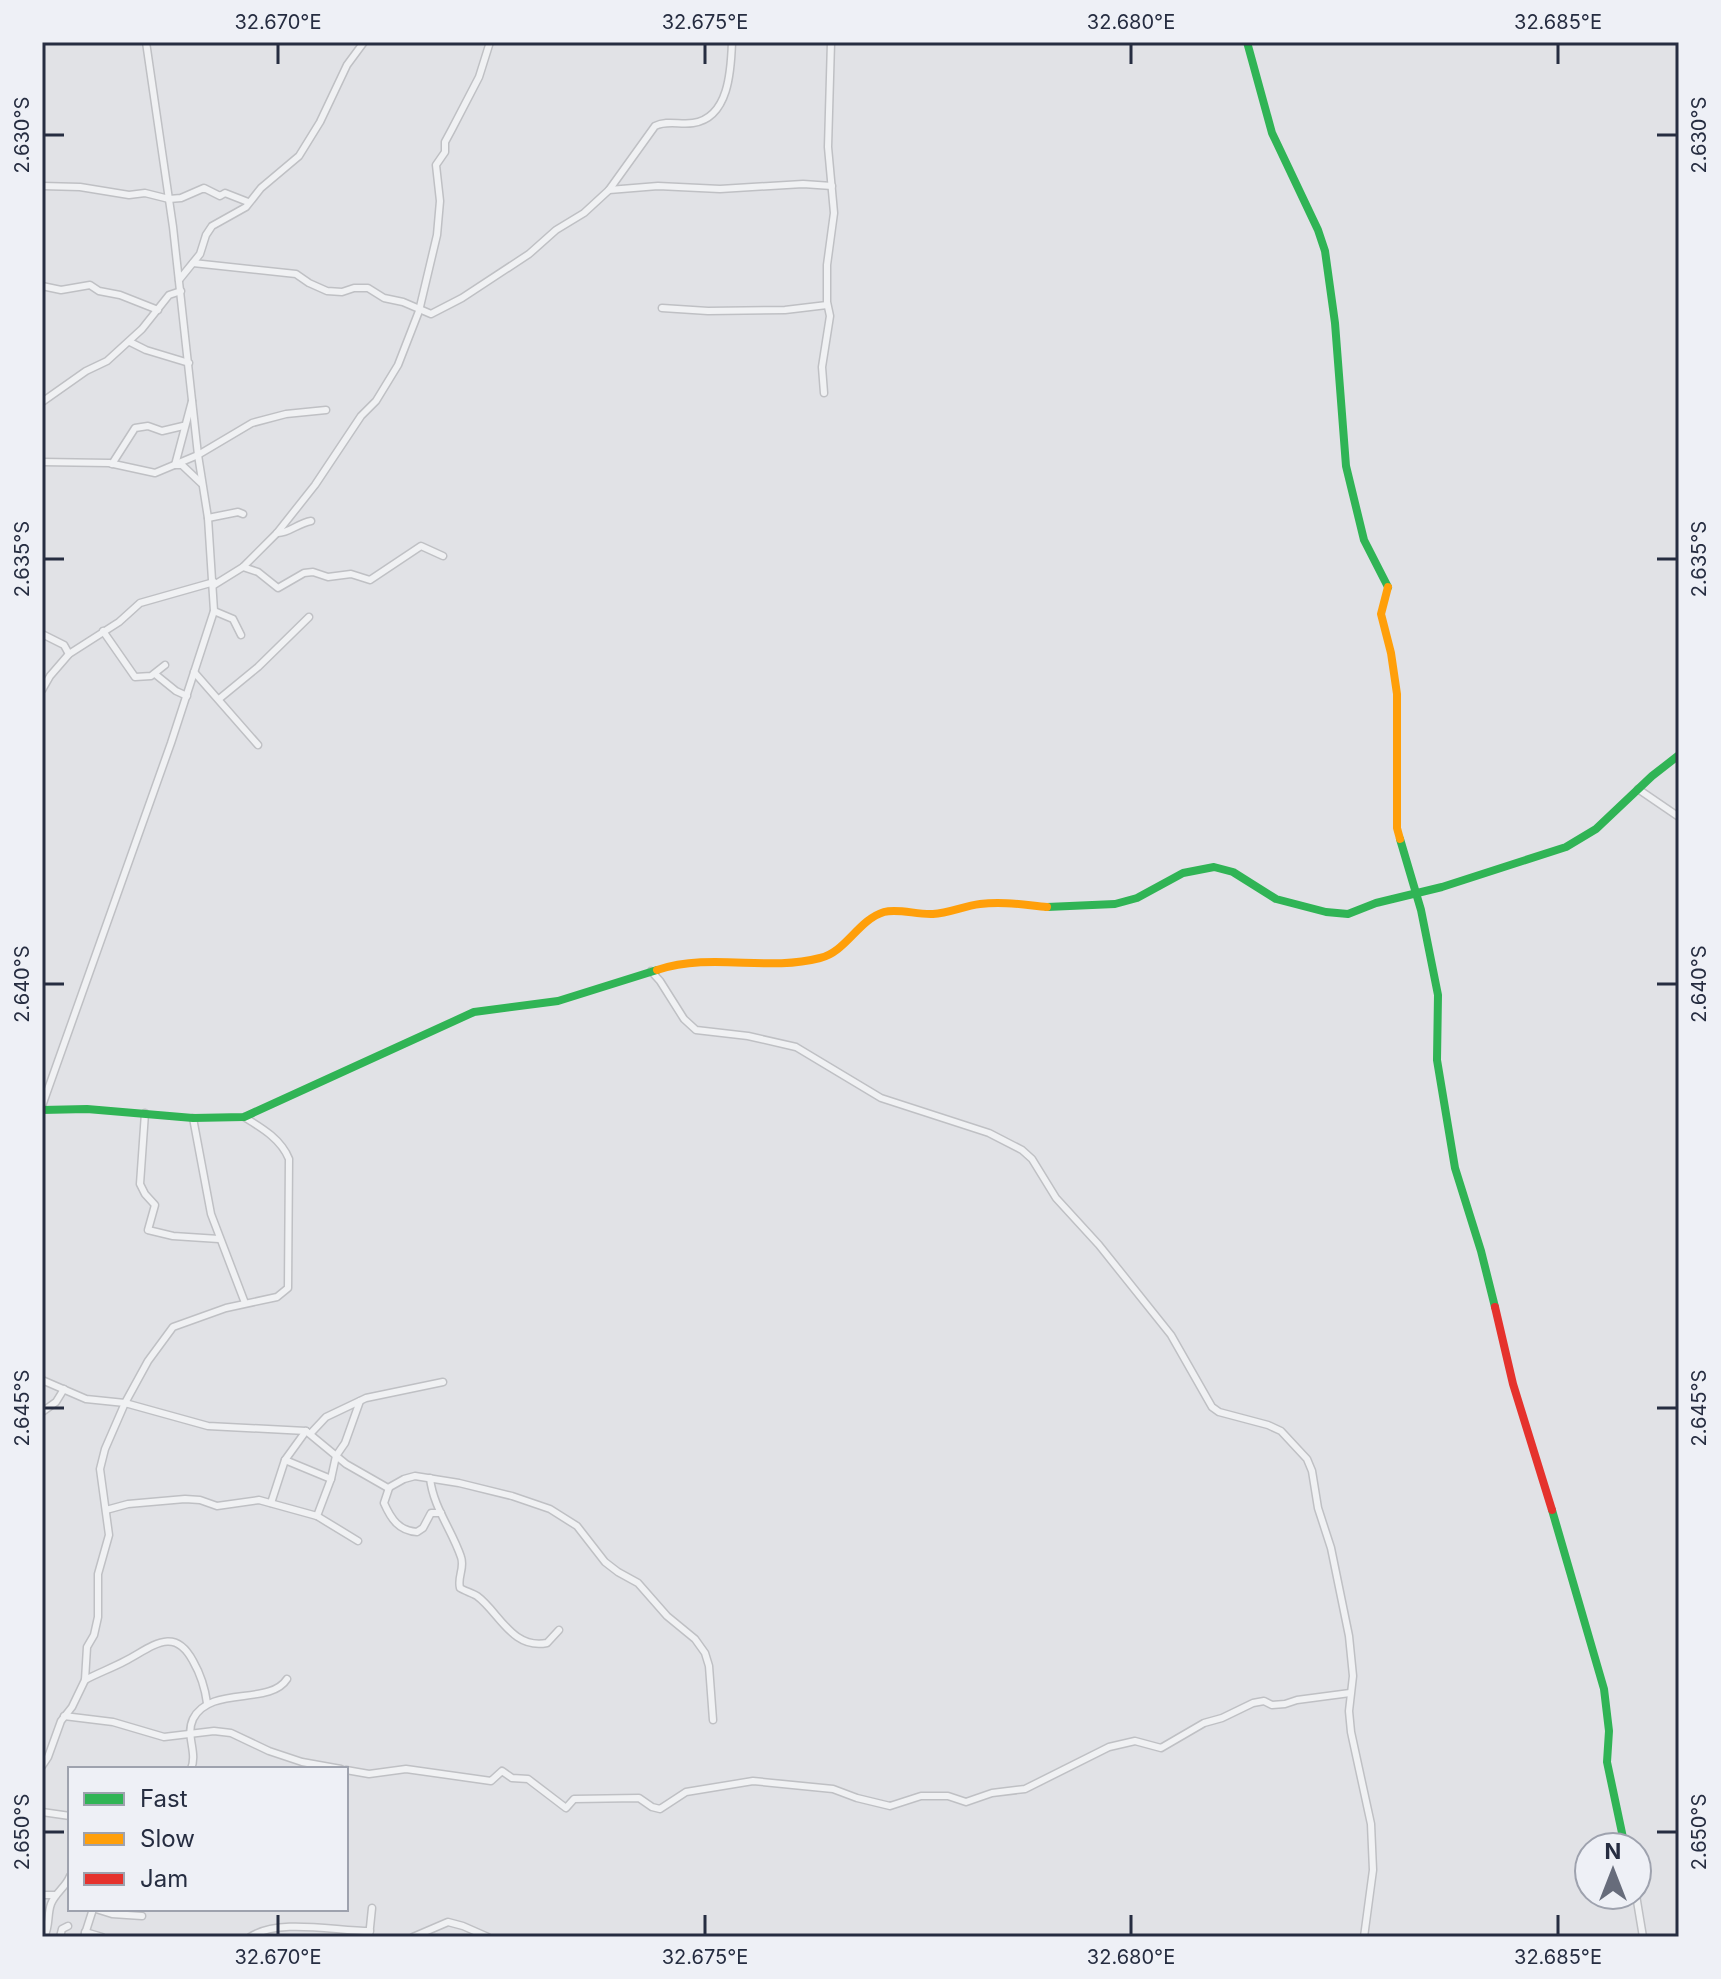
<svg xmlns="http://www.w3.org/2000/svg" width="1721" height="1979" font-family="Inter,sans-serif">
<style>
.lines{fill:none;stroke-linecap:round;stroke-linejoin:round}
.street-casing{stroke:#bfc0c4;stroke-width:9}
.street{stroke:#f0f1f3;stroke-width:6}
.fast{stroke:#30b455;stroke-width:8}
.slow{stroke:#ff9f0a;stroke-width:8}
.jam{stroke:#e5322d;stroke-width:8}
.ticks{fill:none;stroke:#262d41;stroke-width:3}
.neatline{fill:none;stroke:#262d41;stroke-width:3}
.ticks-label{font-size:20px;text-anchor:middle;fill:#262d41}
</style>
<rect width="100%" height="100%" fill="#e1e2e6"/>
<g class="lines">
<g class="street-casing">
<g id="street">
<polyline points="42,186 80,187 129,195 145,193 169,199 181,198 204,188 220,196 225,193 248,202"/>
<path d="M609,190l46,-64c12,-6 25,-1 38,-3 36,-5 38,-53 39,-81"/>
<polyline points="193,263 296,274 309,283 327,291 342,292 354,288 368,288 384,298 403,302 431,314 462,298 529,254 556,230 584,213 609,190 658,186 720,189 803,184 832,186"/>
<polyline points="179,280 200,254 206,235 212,226 246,207 261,188 299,156 320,122 347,65 364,42"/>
<polyline points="42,286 61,290 90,285 99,291 120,295 158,310"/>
<polyline points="662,308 708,311 785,310 827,305"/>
<polyline points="130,342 146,350 189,363"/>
<polyline points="824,393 822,367 830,316 827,302 827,265 834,213 828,147 831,42"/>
<polyline points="192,401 175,465 182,465 201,483"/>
<polyline points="42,402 86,371 107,361 142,329 169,295 181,291"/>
<polyline points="42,462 109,463 155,473 198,455 252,423 286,414 326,410"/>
<polyline points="112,464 135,428 148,426 162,431 183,426"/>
<polyline points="208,518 238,512 243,514"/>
<path d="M277,533c11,1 21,-10 34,-12"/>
<polyline points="243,567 258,572 278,588 304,573 313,572 328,577 351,574 370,580 421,546 443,556"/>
<polyline points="214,585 243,567 277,533 315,485 361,416 376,401 398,365 419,311 437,235 440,201 436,165 445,152 445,142 452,129 479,77 490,42"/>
<polyline points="214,611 233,619 241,635"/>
<polyline points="103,631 135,677 151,676 165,665"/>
<polyline points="42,634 64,645 69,654"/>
<polyline points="194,672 258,745"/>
<polyline points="155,674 176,691 187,696"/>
<polyline points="42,690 50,676 69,654 119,622 140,603 214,582"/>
<polyline points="219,699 258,667 309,617"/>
<polyline points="1638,789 1679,817"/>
<polyline points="651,971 660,981 684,1019 696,1030 748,1036 796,1047 881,1098 989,1133 1022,1150 1032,1159 1056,1198 1099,1245 1171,1335 1212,1407 1219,1412 1268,1425 1281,1431 1307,1459 1312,1471 1318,1508 1331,1548 1349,1636 1353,1676 1349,1711 1351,1732 1371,1824 1373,1870 1364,1937"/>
<polyline points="42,1106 171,743 214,611 208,518 198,455 173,227 146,42"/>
<polyline points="145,1113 140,1184 145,1194 155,1205 148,1230 173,1236 219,1239"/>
<polyline points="193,1118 211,1214 245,1303"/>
<polyline points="42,1380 86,1399 125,1403 208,1426 306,1431 346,1464 388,1488 404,1479 415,1476 459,1483 512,1496 550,1509 577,1526 605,1562 618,1572 638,1583 667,1616 695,1639 705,1653 709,1666 713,1720"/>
<polyline points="42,1412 56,1402 64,1389"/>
<polyline points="311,1433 326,1417 366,1398 443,1382"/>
<polyline points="285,1460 331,1479"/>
<path d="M430,1478c3,29 22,52 31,79 4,11 -4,20 -1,31 5,3 12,5 17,8 22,16 35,54 70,47l12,-13"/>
<path d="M389,1488l-5,15c7,16 15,28 33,29l6,-4 8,-15h10"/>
<polyline points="271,1503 285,1460 306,1431"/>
<polyline points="106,1510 128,1504 185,1499 200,1500 217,1506 259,1500 317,1516 358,1541"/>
<polyline points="317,1516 331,1479 336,1456 345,1443 360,1401"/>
<path d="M85,1680c13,-7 27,-12 40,-19 27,-14 49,-36 68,0 8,14 12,27 14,42"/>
<polyline points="64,1716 113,1722 164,1737 214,1731 231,1733 269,1751 302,1762 341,1769"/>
<path d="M42,1766l6,-9 13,-36 11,-14 13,-27 2,-33 7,-12 4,-18v-43l11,-39 -9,-66 5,-20 20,-46 23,-42 25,-34 53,-19 51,-11 11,-9 1,-129c-8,-20 -27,-31 -45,-42"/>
<path d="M191,1769c7,-17 -6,-33 2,-50 17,-34 77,-13 94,-40"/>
<polyline points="346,1770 369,1774 406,1769 491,1781 502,1771 512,1778 528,1779 566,1808 574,1799 639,1798 652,1807 660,1809 686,1792 753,1781 833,1789 857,1798 890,1806 921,1796 948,1796 966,1802 992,1793 1025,1789 1109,1747 1135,1741 1161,1748 1204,1723 1222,1718 1253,1703 1264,1701 1272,1705 1285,1704 1297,1700 1350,1693"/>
<polyline points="42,1812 70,1816"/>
<polyline points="42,1895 56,1895"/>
<polyline points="1636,1895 1643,1937"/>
<polyline points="96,1909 112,1914 142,1916"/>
<polyline points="85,1932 102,1937"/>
<path d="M44,1937c6,-11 3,-22 7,-33 4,-11 15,-17 19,-28"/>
<polyline points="60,1937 62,1929 68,1926"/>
<polyline points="84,1937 93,1909"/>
<path d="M250,1937c29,-19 84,-6 120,-6"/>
<polyline points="369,1937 372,1908"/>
<polyline points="413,1937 448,1922 463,1926 488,1937"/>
</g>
</g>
<use href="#street" class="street"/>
<g class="fast">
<polyline points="1247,42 1272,133 1318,230 1325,251 1335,323 1346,466 1364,540 1388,587"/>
<polyline points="1400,839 1421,910 1438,995 1437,1060 1455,1168 1481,1251 1495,1307"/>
<polyline points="1047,907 1115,904 1137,898 1183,873 1214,867 1233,872 1276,899 1326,912 1348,914 1376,903 1442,887 1566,847 1596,829 1652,776 1679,755"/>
<polyline points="42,1110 87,1109 193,1118 244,1117 474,1012 558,1001 657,970"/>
<polyline points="1552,1510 1604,1689 1609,1731 1607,1762 1625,1847"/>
</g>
<g class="slow">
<polyline points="1388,587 1381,614 1391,653 1397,694 1397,828 1400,839"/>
<path d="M657,970c56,-18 108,2 163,-12 26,-6 38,-38 64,-46 14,-4 33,3 49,2 16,-1 31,-8 47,-10 23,-3 45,1 67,3"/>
</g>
<polyline class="jam" points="1495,1307 1513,1384 1552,1510"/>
</g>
<path class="ticks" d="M278,44v20M705,44v20M1131,44v20M1558,44v20M44,135h20M1657,135h20M44,559h20M1657,559h20M44,984h20M1657,984h20M44,1408h20M1657,1408h20M44,1832h20M1657,1832h20M278,1915v20M705,1915v20M1131,1915v20M1558,1915v20"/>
<rect width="1721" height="1979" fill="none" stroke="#eef0f6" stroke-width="88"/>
<rect x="68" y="1767" width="280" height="144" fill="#eef0f6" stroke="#9ea2ae" stroke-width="2"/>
<rect x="84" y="1793" width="40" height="12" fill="#30b455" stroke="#9ea2ae" stroke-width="2"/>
<text x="140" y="1807" font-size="24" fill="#262d41">Fast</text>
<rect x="84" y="1833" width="40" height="12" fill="#ff9f0a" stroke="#9ea2ae" stroke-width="2"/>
<text x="140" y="1847" font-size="24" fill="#262d41">Slow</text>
<rect x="84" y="1873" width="40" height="12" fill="#e5322d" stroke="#9ea2ae" stroke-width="2"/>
<text x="140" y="1887" font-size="24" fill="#262d41">Jam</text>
<g transform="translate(1613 1871)"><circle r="38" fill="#eef0f6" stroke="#9ea2ae" stroke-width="2"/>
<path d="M0-6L14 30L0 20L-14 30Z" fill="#676c7b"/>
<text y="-12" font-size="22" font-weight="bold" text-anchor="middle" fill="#262d41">N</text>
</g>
<rect x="44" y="44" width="1633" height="1891" class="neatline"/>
<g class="ticks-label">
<text x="278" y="29">32.670°E</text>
<text x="705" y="29">32.675°E</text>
<text x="1131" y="29">32.680°E</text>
<text x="1558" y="29">32.685°E</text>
<text transform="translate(22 135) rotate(-90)" y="7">2.630°S</text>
<text transform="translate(1699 135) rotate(-90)" y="7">2.630°S</text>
<text transform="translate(22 559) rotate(-90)" y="7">2.635°S</text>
<text transform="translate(1699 559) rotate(-90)" y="7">2.635°S</text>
<text transform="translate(22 984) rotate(-90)" y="7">2.640°S</text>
<text transform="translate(1699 984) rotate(-90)" y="7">2.640°S</text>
<text transform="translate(22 1408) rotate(-90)" y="7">2.645°S</text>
<text transform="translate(1699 1408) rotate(-90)" y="7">2.645°S</text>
<text transform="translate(22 1832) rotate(-90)" y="7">2.650°S</text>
<text transform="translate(1699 1832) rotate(-90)" y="7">2.650°S</text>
<text x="278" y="1964">32.670°E</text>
<text x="705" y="1964">32.675°E</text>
<text x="1131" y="1964">32.680°E</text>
<text x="1558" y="1964">32.685°E</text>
</g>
</svg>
